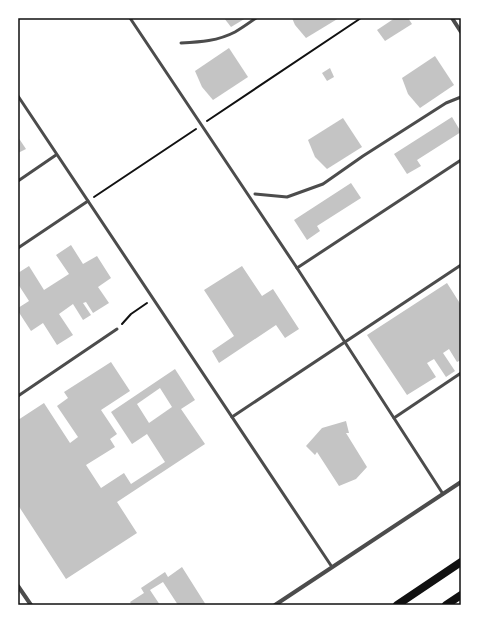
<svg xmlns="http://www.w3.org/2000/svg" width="479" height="623" font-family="Poppins,sans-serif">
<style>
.building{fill:#c4c4c4;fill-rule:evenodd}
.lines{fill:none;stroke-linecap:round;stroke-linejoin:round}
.path{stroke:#111;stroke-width:2}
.service{stroke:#4c4c4c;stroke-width:3}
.minor{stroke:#4c4c4c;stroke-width:4}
.secondary{stroke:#111;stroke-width:8}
.neatline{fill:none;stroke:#111;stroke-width:1.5}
</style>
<rect width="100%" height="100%" fill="#fff"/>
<g class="building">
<polygon points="224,18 246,18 231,27"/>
<polygon points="292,18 339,18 306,38 295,25"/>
<polygon points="395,18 408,18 412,24 385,41 377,30"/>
<polygon points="229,48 248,77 213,100 202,87 195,71"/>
<polygon points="435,56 454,85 420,108 408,94 402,78"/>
<polygon points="330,68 334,77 327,81 322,73"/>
<polygon points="452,117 461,132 417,160 421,166 407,174 394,154"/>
<polygon points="343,118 362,147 327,169 315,157 308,140"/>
<polygon points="18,137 26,149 18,153"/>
<polygon points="351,183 361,198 317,226 320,231 307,240 294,220"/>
<polygon points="71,245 83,264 97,256 111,278 98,287 109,303 93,313 86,302 83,303 91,315 83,320 73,304 59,314 73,335 57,345 43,323 31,331 18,311 18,308 29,301 18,284 18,273 29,266 44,290 69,274 56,255"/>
<polygon points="242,266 262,296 273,289 299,329 285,338 276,325 219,363 212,351 234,336 204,290"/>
<polygon points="447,283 461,305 461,360 457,362 449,349 443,353 455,371 446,377 434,359 427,363 436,377 407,395 367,335"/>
<path d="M111,362l19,29 -29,19 16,24 -7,5 5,8 -29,18 15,23 23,-15 7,11 34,-22 -18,-28 -15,10 -21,-32 64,-43 20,31 -14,9 24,35 -88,58 20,31 -71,46 -48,-74v-85l26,-17 26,40 8,-6 -21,-31 11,-8 -4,-6zM160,388l12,19 -23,16 -12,-19z"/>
<polygon points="346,421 349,433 346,433 367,467 356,479 339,486 317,452 315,455 306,446 322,428"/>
<polygon points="182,567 206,605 178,605 163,582 150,590 160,605 132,605 130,602 144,593 141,588 165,572 168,577"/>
</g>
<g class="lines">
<g class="path">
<polyline points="207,121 361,18"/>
<polyline points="94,197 196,129"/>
<polyline points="122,324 131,314 147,303"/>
</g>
<g class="service">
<polyline points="130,18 297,268 443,494"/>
<path d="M181,43c19,-1 37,-2 54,-11 7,-4 14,-9 21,-14"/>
<polyline points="18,96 332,567"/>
<polyline points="18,181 56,155"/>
<polyline points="255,194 287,197 323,184 363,156 446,103 461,97"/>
<polyline points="18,248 88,201"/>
<polyline points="297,268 461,160"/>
<polyline points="18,396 117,329"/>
<polyline points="232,417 461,265"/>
<polyline points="394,418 461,373"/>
</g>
<g class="minor">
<polyline points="452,18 461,32"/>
<polyline points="18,586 31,605"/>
<polyline points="275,605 461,482"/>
</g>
<g class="secondary">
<polyline points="397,605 461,562"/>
<polyline points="446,605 461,595"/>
</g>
</g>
<rect width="479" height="623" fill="none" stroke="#ffffff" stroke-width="38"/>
<rect x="19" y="19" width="441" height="585" class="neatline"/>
</svg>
